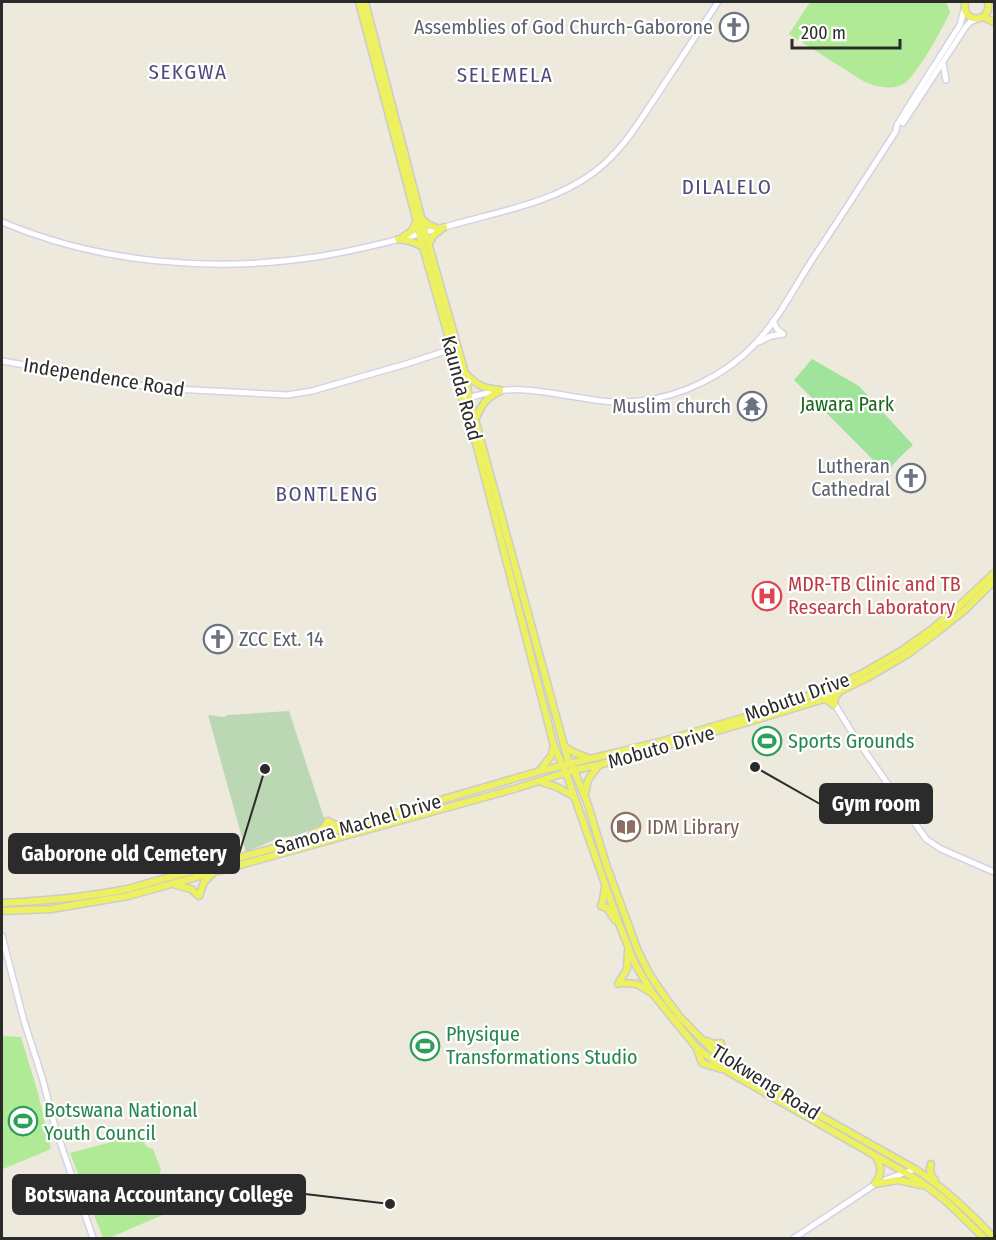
<svg xmlns="http://www.w3.org/2000/svg" width="996" height="1240" font-family="'Fira Sans Condensed',sans-serif">
<style>
.green{fill:#a0e39a}
.cemetery{fill:#bcd7b4}
.pitch{fill:#b1ea96}
.lines{fill:none;stroke-linecap:round;stroke-linejoin:round}
.minor-casing{stroke:#d4d2e4;stroke-width:8}
.major-casing{stroke:#ccc;stroke-width:9}
.minor{stroke:#fff;stroke-width:5}
.major{stroke:#edf05f;stroke-width:6}
.labels{text-anchor:middle;stroke-width:4.5;stroke-linejoin:round;paint-order:stroke}
.worship-label{font-size:20px;fill:#5b616d;stroke:#fff;text-anchor:end}
.street-label{font-size:20px;fill:#2b2b2b;stroke:#fff}
.park-label{font-size:20px;fill:#1b681e;stroke:#fff}
.health-label{font-size:20px;fill:#be3a42;stroke:#fff;text-anchor:start}
.leisure-label{font-size:20px;fill:#27864d;stroke:#fff;text-anchor:start}
.education-label{font-size:20px;fill:#785e54;stroke:#fff;text-anchor:start}
.neighbourhood-label{font-size:21px;letter-spacing:1.5px;fill:#4f4b7c;stroke:#fff}
.leader{fill:none;stroke:#2b2b2b;stroke-width:2}
.callout-dot{fill:#2b2b2b;stroke:#fff;stroke-width:2}
.callout{fill:#2b2b2b;stroke:#2b2b2b;stroke-width:2}
.callout-label{font-size:21px;text-anchor:middle;font-weight:bold;fill:#fff}
</style>
<rect width="100%" height="100%" fill="#edeadd"/>
<polygon class="green" points="812,359 859,386 913,445 898,459 886,473 794,380"/>
<polygon class="cemetery" points="289,711 325,821 322,826 295,836 279,838 246,852 208,715 224,717 228,715"/>
<g class="pitch">
<path d="M810,2h136l4,10c-7,16 -32,61 -45,71 -8,6 -22,5 -32,2 -11,-3 -22,-12 -32,-18 -17,-11 -35,-22 -52,-33z"/>
<polygon points="2,1036 21,1037 38,1093 51,1149 3,1169 2,1168"/>
<polygon points="141,1134 146,1146 153,1149 161,1170 156,1183 165,1214 109,1238 103,1238 70,1153"/>
</g>
<g class="lines">
<g class="minor-casing">
<g id="minor">
<polyline points="943,64 946,80"/>
<polyline points="903,123 965,28 970,22 977,19"/>
<path d="M2,222c99,42 214,51 320,34 47,-8 94,-21 141,-34 44,-12 92,-21 130,-49 30,-22 48,-54 68,-84 19,-29 38,-58 57,-87"/>
<polyline points="773,321 777,329 783,334"/>
<polyline points="759,342 771,336 783,334"/>
<polyline points="2,361 155,388 287,395 312,391 406,364 455,348"/>
<path d="M462,399c21,-5 42,-11 63,-9 38,2 75,16 114,11 42,-4 87,-26 116,-57 24,-25 40,-58 59,-87 28,-42 55,-84 82,-126l1,-6 21,-34 42,-66 4,-15"/>
<polyline points="826,690 853,734 926,839 941,849 994,872"/>
<polyline points="2,936 24,1021 42,1077 55,1127 93,1238"/>
<polyline points="885,1180 915,1169"/>
<polyline points="794,1238 877,1183"/>
</g>
</g>
<g class="major-casing">
<g id="major">
<polyline points="359,2 417,222 419,233 452,349 462,399 477,447 554,746 566,773 618,921 635,964 653,994 696,1047 727,1071 918,1180 946,1201 984,1238"/>
<path d="M365,2l60,230 40,141 4,24 99,363 3,3 16,39 19,62 32,87 12,24 18,26 12,16 34,35 55,35 146,82c30,19 54,42 79,69"/>
<path d="M965,2c-4,22 27,22 23,0"/>
<polyline points="983,17 994,22"/>
<polyline points="422,219 429,225 437,228"/>
<polyline points="403,237 412,231 416,222"/>
<polyline points="398,239 410,241 422,246"/>
<polyline points="429,244 433,236 444,227"/>
<path d="M465,373c12,13 18,15 35,17"/>
<path d="M476,418c7,-15 9,-19 24,-27"/>
<polyline points="822,699 827,700 834,705 835,698 839,692"/>
<polyline points="564,746 573,752 588,758"/>
<polyline points="540,770 551,756 554,746"/>
<polyline points="541,782 557,787 573,796"/>
<polyline points="585,794 588,780 598,766"/>
<polyline points="312,834 324,828 328,821 335,825 346,824"/>
<polyline points="177,875 189,864 208,866"/>
<polyline points="176,885 191,889 199,896 204,882 213,873"/>
<polyline points="605,887 603,900 601,906 607,908 615,920"/>
<path d="M2,903c43,-2 81,-5 125,-14l204,-57 209,-61 123,-30 100,-29 70,-25 30,-14 38,-22 31,-22 26,-22 36,-34"/>
<polyline points="2,911 51,909 128,896 514,789 574,770 599,765 765,717 824,699 838,692 867,678 908,654 936,633 965,610 994,581"/>
<polyline points="621,983 637,984 650,992"/>
<polyline points="618,984 627,969 628,951"/>
<polyline points="707,1041 713,1044 721,1043 721,1051 727,1057"/>
<polyline points="697,1049 702,1063 721,1069"/>
<path d="M931,1164c-2,6 -1,12 4,16"/>
<path d="M875,1183c7,-8 7,-16 1,-26"/>
<polyline points="875,1184 898,1180 921,1185"/>
</g>
</g>
<use href="#minor" class="minor"/>
<use href="#major" class="major"/>
</g>
<defs>
<g id="church-ring" transform="scale(1.5)"><circle r="9.5" fill="#fff" stroke="#6b7280" stroke-width="1.5"/><path d="M-1.2-6h2.4v3.5h3.3v2.4h-3.3V6h-2.4V-.1h-3.3v-2.4h3.3Z" fill="#6b7280"/></g>
<g id="temple-ring" transform="scale(1.5)"><circle r="9.5" fill="#fff" stroke="#6b7280" stroke-width="1.5"/><path d="M0-6L5-2H3V0L6.5 2.5H4V6H1.5V3h-3V6H-4V2.5H-6.5L-3 0V-2H-5Z" fill="#6b7280"/></g>
<g id="hospital-ring" transform="scale(1.5)"><circle r="9.5" fill="#fff" stroke="#e0444e" stroke-width="1.5"/><path d="M-5-5h3v3.5h4V-5h3V5h-3V1.5h-4V5h-3Z" fill="#e0444e"/></g>
<g id="stadium-ring" transform="scale(1.5)"><circle r="9.5" fill="#fff" stroke="#2e9e5b" stroke-width="1.5"/><path d="M0-5a6.5 5 0 1 0 0 10a6.5 5 0 1 0 0-10ZM-3.5-1.8h7v3.6h-7Z" fill="#2e9e5b"/></g>
<g id="library-ring" transform="scale(1.5)"><circle r="9.5" fill="#fff" stroke="#8d6e63" stroke-width="1.5"/><path d="M-6-4Q-3-5.5-.7-3.5V5Q-3 3-6 4ZM6-4Q3-5.5 .7-3.5V5Q3 3 6 4Z" fill="#8d6e63"/></g>
</defs>
<g fill-rule="evenodd">
<use href="#church-ring" x="734" y="27"/>
<use href="#temple-ring" x="752" y="406"/>
<use href="#church-ring" x="911" y="478"/>
<use href="#hospital-ring" x="767" y="596"/>
<use href="#church-ring" x="218" y="639"/>
<use href="#stadium-ring" x="767" y="741"/>
<use href="#library-ring" x="626" y="827"/>
<use href="#stadium-ring" x="425" y="1046"/>
<use href="#stadium-ring" x="23" y="1121"/>
</g>
<g class="labels">
<g class="worship-label">
<text x="713" y="34">Assemblies of God Church-Gaborone</text>
<text x="731" y="413">Muslim church</text>
<text x="890" y="473">Lutheran<tspan x="890" dy="23">Cathedral</tspan></text>
<text x="239" y="646" text-anchor="start">ZCC Ext. 14</text>
</g>
<g class="street-label">
<text transform="translate(104 377) rotate(9)" y="7">Independence Road</text>
<text transform="translate(462 388) rotate(75)" y="7">Kaunda Road</text>
<text transform="translate(797 697) rotate(-20)" y="7">Mobutu Drive</text>
<text transform="translate(661 747) rotate(-16)" y="7">Mobuto Drive</text>
<text transform="translate(358 824) rotate(-16)" y="7">Samora Machel Drive</text>
<text transform="translate(766 1082) rotate(32)" y="7">Tlokweng Road</text>
</g>
<g class="park-label">
<text x="847" y="411">Jawara Park</text>
</g>
<g class="health-label">
<text x="788" y="591">MDR-TB Clinic and TB<tspan x="788" dy="23">Research Laboratory</tspan></text>
</g>
<g class="leisure-label">
<text x="788" y="748">Sports Grounds</text>
<text x="446" y="1041">Physique<tspan x="446" dy="23">Transformations Studio</tspan></text>
<text x="44" y="1117">Botswana National<tspan x="44" dy="23">Youth Council</tspan></text>
</g>
<g class="education-label">
<text x="647" y="834">IDM Library</text>
</g>
<g class="neighbourhood-label">
<text x="188" y="79">SEKGWA</text>
<text x="505" y="82">SELEMELA</text>
<text x="727" y="194">DILALELO</text>
<text x="327" y="501">BONTLENG</text>
</g>
</g>
<path class="leader" d="M755 767L820 804M265 769L239 854M390 1204L305 1194"/>
<g class="callout-dot">
<circle cx="755" cy="767" r="6"/>
<circle cx="265" cy="769" r="6"/>
<circle cx="390" cy="1204" r="6"/>
</g>
<g class="callout">
<rect x="820" y="784" width="112" height="39" rx="6"/>
<rect x="9" y="834" width="230" height="39" rx="6"/>
<rect x="13" y="1175" width="292" height="39" rx="6"/>
</g>
<g class="callout-label">
<text x="876" y="811">Gym room</text>
<text x="124" y="861">Gaborone old Cemetery</text>
<text x="159" y="1202">Botswana Accountancy College</text>
</g>
<rect width="996" height="1240" fill="none" stroke="#2b2b2b" stroke-width="6"/>
<path d="M792 39v9h108v-9" fill="none" stroke="#2b2b2b" stroke-width="3"/>
<text x="801" y="39" font-size="18" fill="#2b2b2b" stroke="#ffffff" stroke-width="4.5" paint-order="stroke">200 m</text>
</svg>
